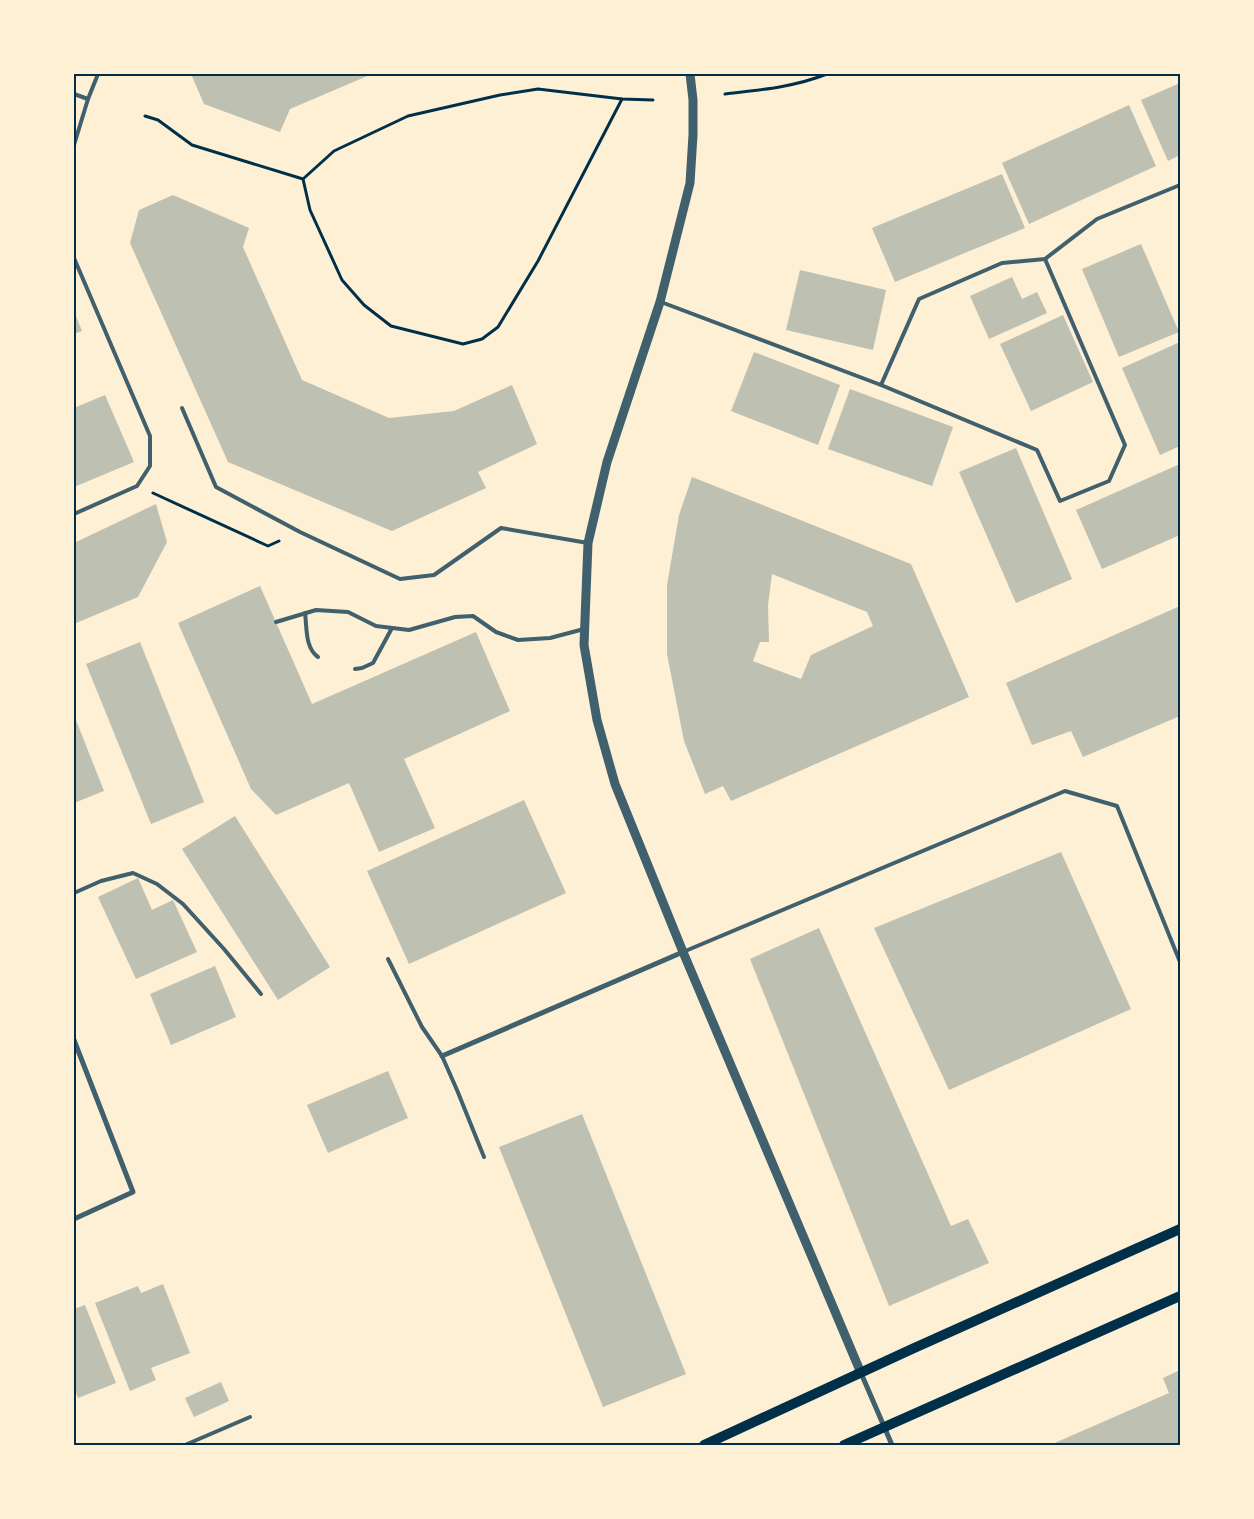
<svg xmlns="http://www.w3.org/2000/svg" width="1254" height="1519" font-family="Jost,sans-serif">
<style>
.building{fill:#bec0b2;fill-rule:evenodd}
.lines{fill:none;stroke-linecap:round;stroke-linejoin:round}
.path{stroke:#003049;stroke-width:3}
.service{stroke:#3f606c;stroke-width:4}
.minor{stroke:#3f606c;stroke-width:5}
.tertiary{stroke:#3f606c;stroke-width:9}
.secondary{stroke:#003049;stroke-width:10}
.neatline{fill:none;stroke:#003049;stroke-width:2}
</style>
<rect width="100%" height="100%" fill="#fdf0d5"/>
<g class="building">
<polygon points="191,74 372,74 290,109 280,132 204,104"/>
<polygon points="1180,83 1180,155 1168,161 1141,100"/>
<polygon points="1129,105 1156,166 1029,224 1002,163"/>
<polygon points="1002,174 1025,228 895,282 872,228"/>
<polygon points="173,195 249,228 243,247 302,380 389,418 454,411 512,385 537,444 478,472 486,488 392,531 228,462 130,243 139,210"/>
<polygon points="1141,244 1179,332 1119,357 1082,269"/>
<polygon points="800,270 886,290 873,350 786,330"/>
<polygon points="1012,277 1022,299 1037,292 1047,313 989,339 970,296"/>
<polygon points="74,311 82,331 74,334"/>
<polygon points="1063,315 1093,382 1031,411 1000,344"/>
<polygon points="1180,342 1180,446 1160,455 1122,368"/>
<polygon points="754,352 840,385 818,445 731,411"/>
<polygon points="850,389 953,427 932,486 828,449"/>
<polygon points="105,395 134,462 74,487 74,408"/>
<polygon points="1016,448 1072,579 1016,603 959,472"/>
<polygon points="1180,464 1180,535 1102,569 1076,510"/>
<path d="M692,477l219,87 58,133 -238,104 -8,-15 -18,8 -21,-53 -17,-87v-69l12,-70zM772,574l95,38 6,14 -62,29 -10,24 -48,-18 7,-19h9l-1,-37z"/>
<polygon points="156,504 167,542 138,597 74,624 74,543"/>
<polygon points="260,586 312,704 476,632 510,711 404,759 435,828 379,852 349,783 276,815 251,789 178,623"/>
<polygon points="1180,606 1180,716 1083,757 1071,731 1032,745 1006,683"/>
<polygon points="140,642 204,802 151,824 86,664"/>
<polygon points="74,715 104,791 74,803"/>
<polygon points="524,800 566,893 409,964 367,871"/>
<polygon points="235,816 330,967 278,1000 182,849"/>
<polygon points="1061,852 1131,1009 949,1090 874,928"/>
<polygon points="138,878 152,910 173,900 197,952 136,979 98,897"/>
<polygon points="819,928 951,1226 968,1219 989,1263 889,1306 750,959"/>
<polygon points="215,966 236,1017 171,1045 150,994"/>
<polygon points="388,1071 408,1118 328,1153 307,1105"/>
<polygon points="582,1114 686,1374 603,1407 499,1147"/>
<polygon points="163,1284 190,1353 151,1368 156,1380 130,1391 95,1303 138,1286 141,1293"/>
<polygon points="85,1305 116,1383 78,1398 74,1387 74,1309"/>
<polygon points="1180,1370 1180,1445 1050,1445 1169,1393 1163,1378"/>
<polygon points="221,1382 229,1401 194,1417 185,1398"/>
</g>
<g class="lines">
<g class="path">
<path d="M725,94c35,-4 69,-7 102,-20"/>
<polyline points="145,116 158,120 192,145 303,179 310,210 342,280 364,305 391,326 463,344 482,339 498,327 538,261 622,99"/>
<polyline points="303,179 334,151 408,116 500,95 538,89 622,99 653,100"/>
<polyline points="153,493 268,546 279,541"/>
</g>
<g class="service">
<polyline points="74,94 88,99"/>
<polyline points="74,145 88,99 98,74"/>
<polyline points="74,258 150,436 150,466 137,486 74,514"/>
<polyline points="661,302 881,385 1037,450 1060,501 1109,481 1125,445 1045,259"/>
<polyline points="881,385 919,299 1002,263 1045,259 1097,219 1180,185"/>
<polyline points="182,408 216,487 300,532 400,579 434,575 501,528 588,543"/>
<path d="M305,613c2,15 0,35 13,44"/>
<polyline points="276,622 316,610 348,612 376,626 409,630 455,617 473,616 496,632 518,640 550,638 584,629"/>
<polyline points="355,669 362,668 373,663 392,628"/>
<polyline points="74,893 101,881 133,873 157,884 183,904 224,949 261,994"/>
<polyline points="683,952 1065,791 1117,806 1180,962"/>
<polyline points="388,959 422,1027 442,1056 457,1090 484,1157"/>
<polyline points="185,1445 250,1417"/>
</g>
<g class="minor">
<polyline points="74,1040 133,1192 74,1219"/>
<polyline points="442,1056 683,952"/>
<polyline points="861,1373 892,1445"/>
</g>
<polyline class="tertiary" points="690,74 693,100 693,135 690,183 660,302 607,462 588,543 584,645 597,720 615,784 683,952 861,1373"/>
<g class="secondary">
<polyline points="704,1445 912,1349 1180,1229"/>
<polyline points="844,1445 1180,1296"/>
</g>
</g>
<rect width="1254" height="1519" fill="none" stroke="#fdf0d5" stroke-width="150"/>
<rect x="75" y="75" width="1104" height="1369" class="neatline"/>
</svg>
